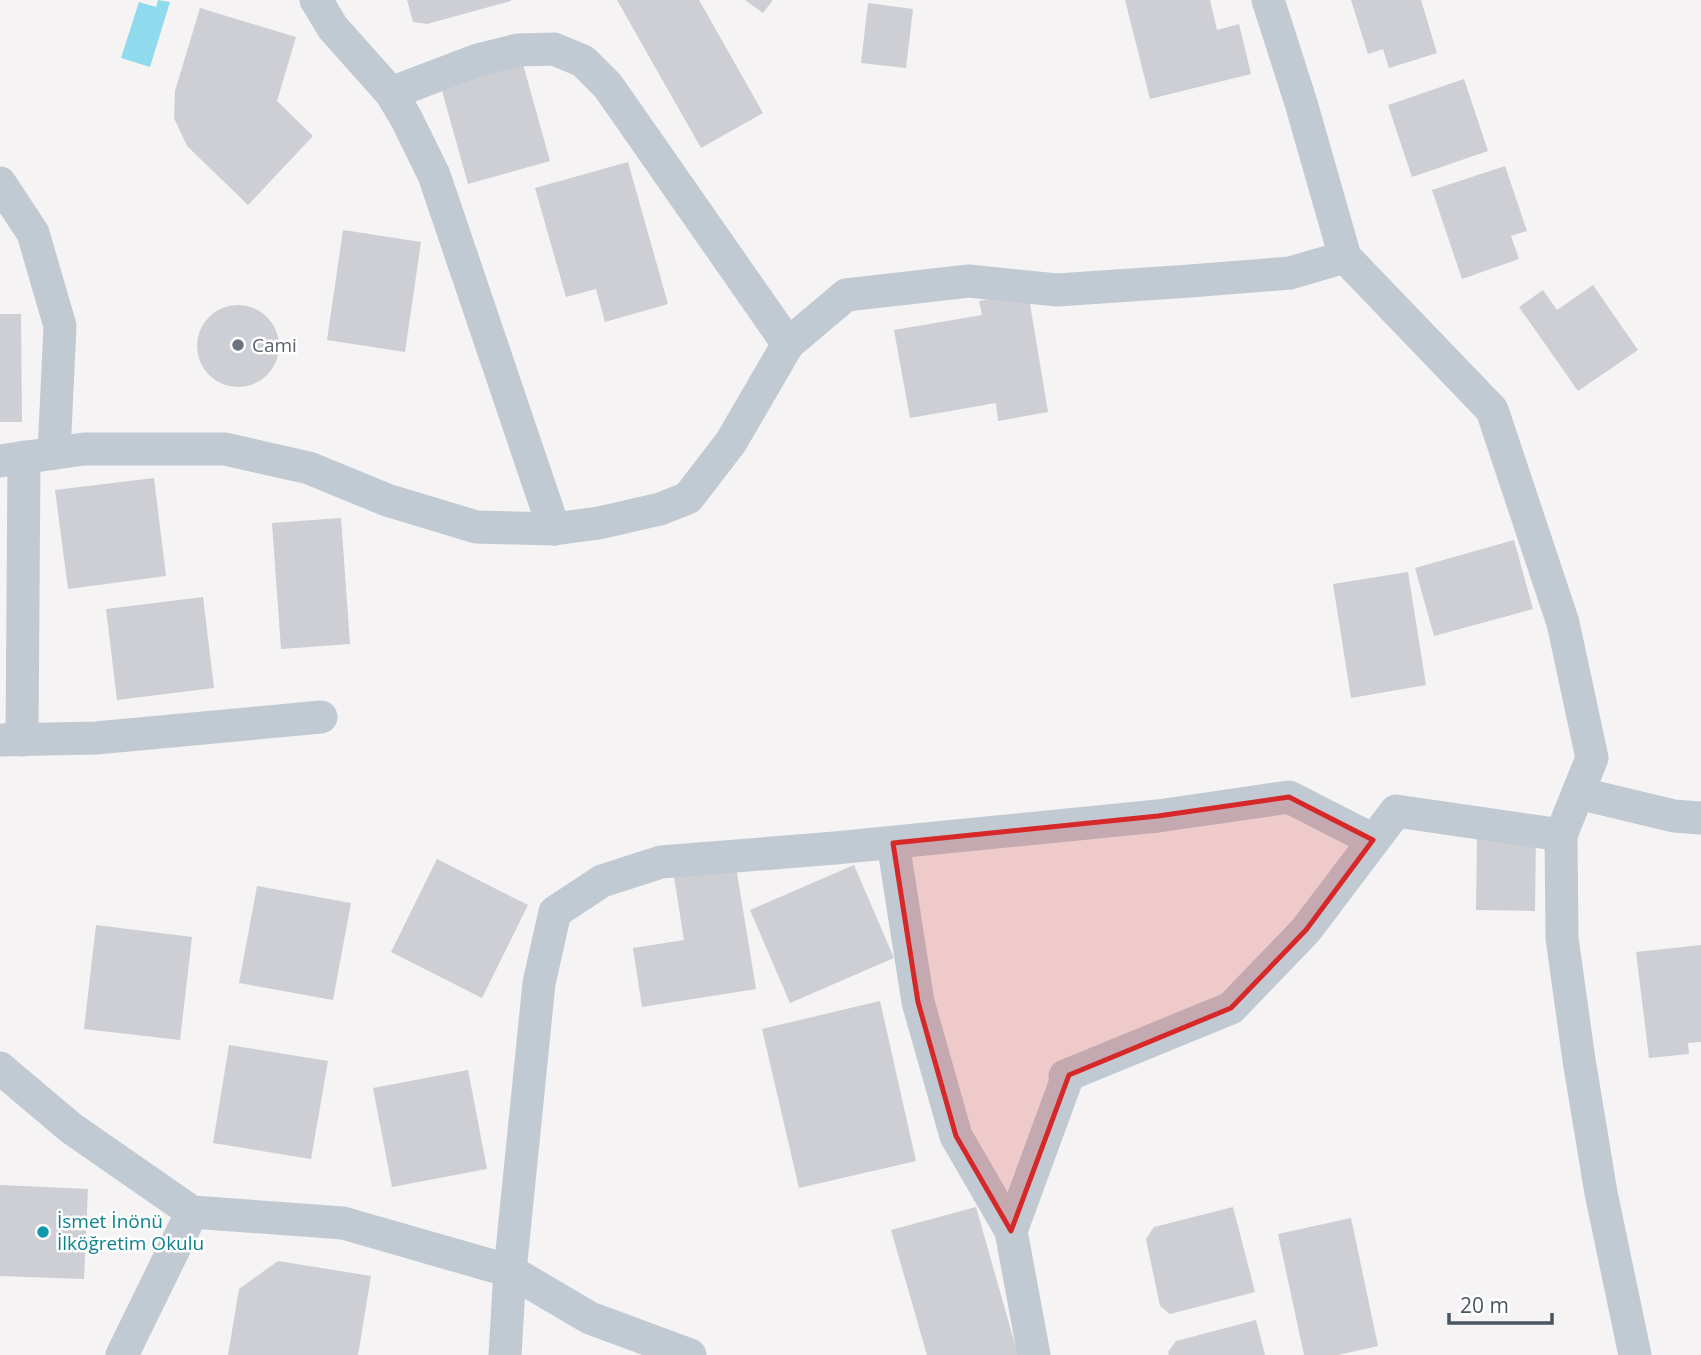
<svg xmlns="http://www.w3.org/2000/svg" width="1701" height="1355" font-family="'Open Sans',sans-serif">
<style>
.water{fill:#90daee}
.building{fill:#cdcfd5}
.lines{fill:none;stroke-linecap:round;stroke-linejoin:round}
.street{stroke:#c1cad2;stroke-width:33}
.marked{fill:#d62828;fill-opacity:0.2;stroke:#d62828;stroke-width:5;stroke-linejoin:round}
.worship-dot{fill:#6b7280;stroke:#fff;stroke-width:2.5}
.culture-dot{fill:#0f9aa8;stroke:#fff;stroke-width:2.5}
.labels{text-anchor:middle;stroke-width:5;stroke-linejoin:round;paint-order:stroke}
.worship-label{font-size:19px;fill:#5b616d;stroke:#fff;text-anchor:start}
.culture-label{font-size:19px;fill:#0d838f;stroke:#fff;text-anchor:start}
</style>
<rect width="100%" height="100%" fill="#f5f3f3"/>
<polygon class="water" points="158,0 170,2 150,67 121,58 139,2 156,7"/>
<g class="building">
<polygon points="407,0 511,0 511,1 427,24 413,22"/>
<polygon points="617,0 699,0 763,113 701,148"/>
<polygon points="745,0 773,0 763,13"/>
<polygon points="1125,0 1210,0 1217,30 1239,24 1251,74 1150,99"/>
<polygon points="1351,0 1421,0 1437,53 1389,68 1383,49 1368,54"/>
<polygon points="868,3 913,9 906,68 861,63"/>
<polygon points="200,8 296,37 277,101 313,136 248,205 187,146 174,118 175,91"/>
<polygon points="521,57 550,161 468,184 439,80"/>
<polygon points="1464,79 1488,151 1412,177 1388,105"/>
<polygon points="628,162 668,304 605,322 596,289 566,297 535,188"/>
<polygon points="1505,166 1527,231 1511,236 1519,259 1462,279 1432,190"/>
<polygon points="343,230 421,242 405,352 327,340"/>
<polygon points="1593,285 1638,350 1578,391 1519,307 1543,290 1557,310"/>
<polygon points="1028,292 1048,412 998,421 996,403 910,418 894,330 982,315 979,301"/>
<circle cx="238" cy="346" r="41"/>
<polygon points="0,314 21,314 22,422 0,422"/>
<polygon points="154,478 166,576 68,589 55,490"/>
<polygon points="341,518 350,644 281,649 272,523"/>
<polygon points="1514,540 1533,609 1434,636 1415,568"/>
<polygon points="1408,572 1426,685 1351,698 1333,584"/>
<polygon points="203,597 214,688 117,700 106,609"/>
<polygon points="1477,834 1536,836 1535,911 1476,910"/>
<polygon points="437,859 528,905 482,998 391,952"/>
<polygon points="854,865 894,958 790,1003 750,910"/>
<polygon points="736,867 756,989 642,1007 633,948 684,940 674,877"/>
<polygon points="257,886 351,903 333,1000 239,983"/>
<polygon points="96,925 192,937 180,1040 84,1029"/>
<polygon points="1701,945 1701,1042 1688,1043 1689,1054 1649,1058 1636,952"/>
<polygon points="880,1001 916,1161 799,1188 762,1029"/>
<polygon points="229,1045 328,1061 311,1159 213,1143"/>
<polygon points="468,1070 487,1169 392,1187 373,1088"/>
<polygon points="0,1185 88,1189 84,1279 0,1276"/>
<polygon points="976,1207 1018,1355 927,1355 891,1230"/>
<polygon points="1233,1207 1255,1292 1170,1314 1160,1306 1146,1239 1154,1227"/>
<polygon points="1351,1218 1378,1346 1338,1355 1304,1355 1278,1234"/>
<polygon points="278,1261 371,1276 358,1355 228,1355 239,1289"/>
<polygon points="1256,1320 1265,1355 1169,1355 1168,1352 1176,1341"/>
</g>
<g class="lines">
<g class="street">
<polyline points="316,0 333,28 391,93 406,118 434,175 554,529"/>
<polyline points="1268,0 1301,103 1345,257 1492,410 1563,623 1592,758 1561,835 1562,938 1579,1060 1601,1193 1635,1355"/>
<polyline points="391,93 478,60 518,50 554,49 583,61 608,86 788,344"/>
<polyline points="0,183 33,233 60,326 54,453"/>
<polyline points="0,461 84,449 225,449 309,468 387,500 476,527 554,529 599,523 660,509 688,498 731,442 788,344 846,295 969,281 1057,290 1190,281 1290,273 1345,257"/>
<polyline points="0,740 96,738 321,717"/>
<polyline points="22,740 24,457"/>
<polyline points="1578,793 1674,816 1701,818"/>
<polyline points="893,843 918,1002 956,1136 1011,1231"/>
<polyline points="0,1068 71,1128 192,1212 343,1223 510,1271 590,1318 690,1355"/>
<polyline points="122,1355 192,1212"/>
<polyline points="505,1355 510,1271 539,983 555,912 602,881 661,862 835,848 1158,816 1289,797 1373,840"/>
<polyline points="1034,1355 1011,1231 1066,1081 1065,1076 1231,1008 1306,930 1396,811 1561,835"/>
</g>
</g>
<path class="marked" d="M1289,797l84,43 -67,90 -75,78 -162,67 -58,156 -55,-95 -38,-134 -25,-159 265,-27z"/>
<circle class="worship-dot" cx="238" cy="345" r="7"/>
<circle class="culture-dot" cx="43" cy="1232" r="7"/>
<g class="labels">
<g class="worship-label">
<text x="252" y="352">Cami</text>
</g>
<g class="culture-label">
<text x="57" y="1228">İsmet İnönü<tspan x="57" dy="22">İlköğretim Okulu</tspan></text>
</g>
</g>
<path d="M1449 1313v10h103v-10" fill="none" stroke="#4a5661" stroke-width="3.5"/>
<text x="1460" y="1313" font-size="21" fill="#4a5661" stroke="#ffffff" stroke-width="5" paint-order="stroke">20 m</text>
</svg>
